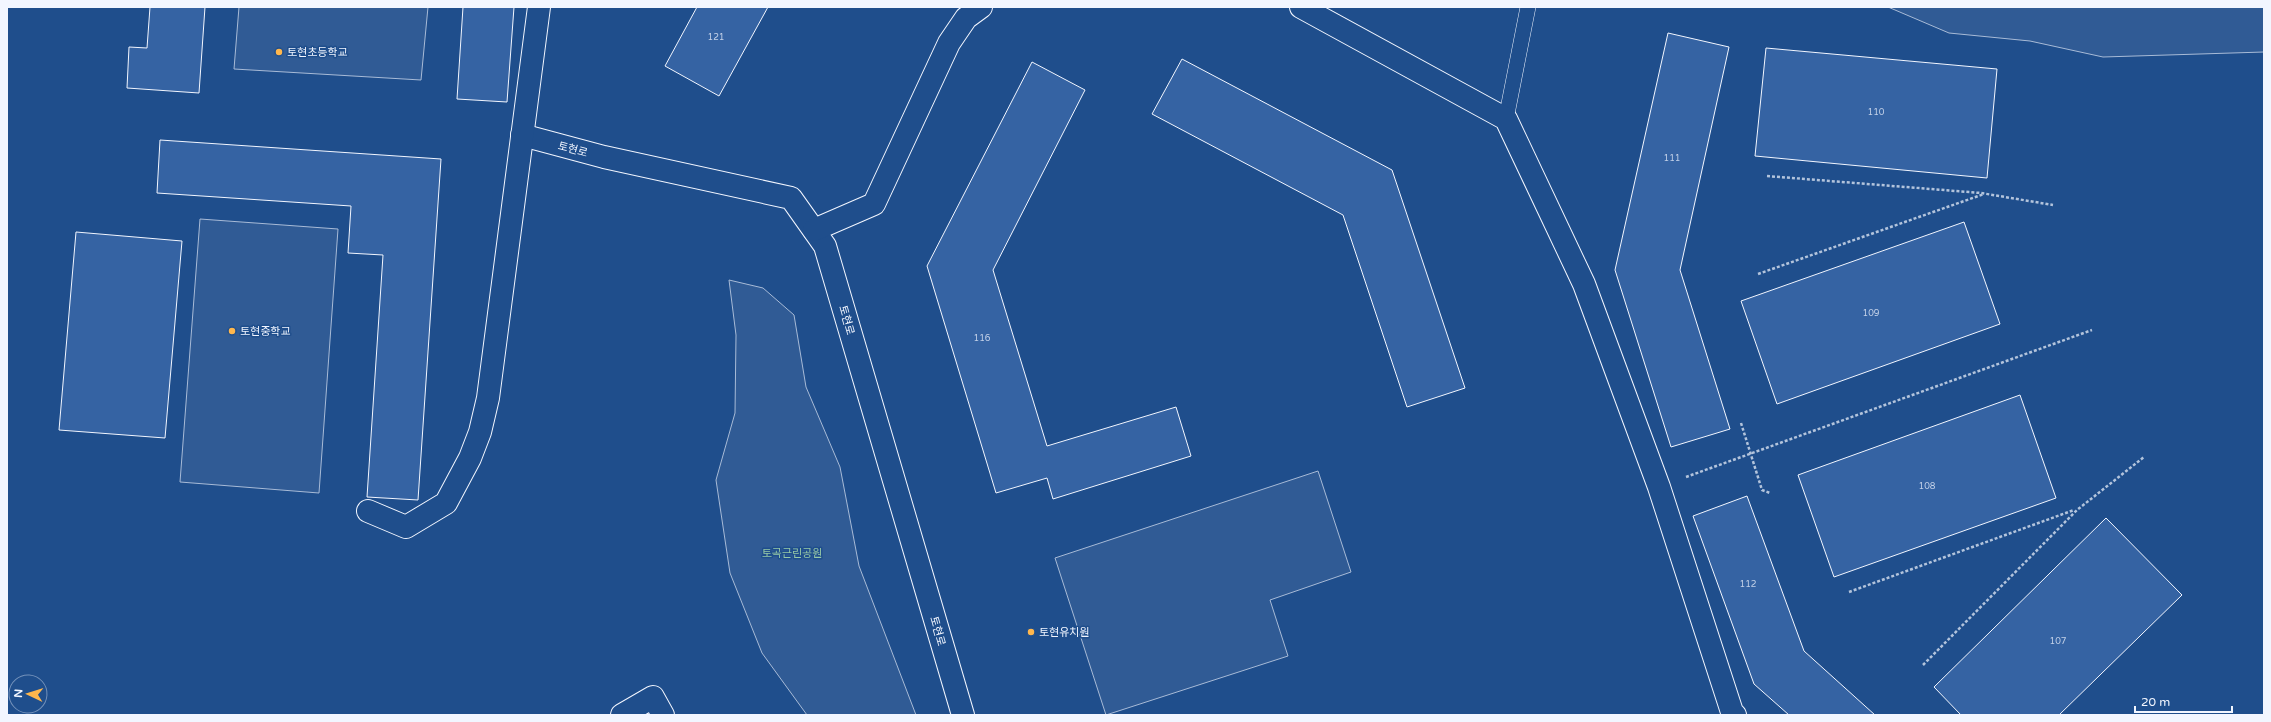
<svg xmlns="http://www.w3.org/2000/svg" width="2271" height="722" font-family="'Varela Round','Noto Sans KR',sans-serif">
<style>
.built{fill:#305b95;stroke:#a8bbd7}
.building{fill:#3563a3;stroke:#f2f6ff}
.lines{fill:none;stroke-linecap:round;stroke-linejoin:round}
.service-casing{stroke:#f2f6ff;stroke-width:16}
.minor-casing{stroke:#f2f6ff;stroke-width:24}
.path{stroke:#b3c4dc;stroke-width:2.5;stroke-dasharray:3 2;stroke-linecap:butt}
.service{stroke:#1f4e8c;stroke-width:15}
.minor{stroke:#1f4e8c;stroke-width:22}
.poi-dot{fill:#ffb74d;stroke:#1f4e8c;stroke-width:1.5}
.labels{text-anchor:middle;stroke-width:3;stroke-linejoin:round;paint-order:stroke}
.number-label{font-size:9px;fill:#c3d1e8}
.poi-label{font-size:11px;fill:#f2f6ff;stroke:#1f4e8c;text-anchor:start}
.street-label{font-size:11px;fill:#f2f6ff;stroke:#1f4e8c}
.park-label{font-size:11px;fill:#97c8a6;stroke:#1f4e8c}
</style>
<rect width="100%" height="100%" fill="#1f4e8c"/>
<g class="built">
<polygon points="239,7 428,7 421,80 234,69"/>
<polygon points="1888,7 2264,7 2264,52 2103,57 2030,41 1949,33"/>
<polygon points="200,219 338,229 319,493 180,482"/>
<polygon points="729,280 763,288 794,315 806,387 840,467 859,566 916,715 807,715 762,653 730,573 716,480 735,413 736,335"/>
<polygon points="1318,471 1351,572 1270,600 1288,656 1106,715 1055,558"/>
</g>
<g class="building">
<polygon points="150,7 205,7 199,93 127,88 129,47 147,48"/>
<polygon points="463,7 514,7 507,102 457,99"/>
<polygon points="697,7 768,7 719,96 665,66"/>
<polygon points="1668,33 1729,47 1680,270 1730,429 1671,447 1615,270"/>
<polygon points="1766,48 1997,69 1987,178 1755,156"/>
<polygon points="1182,59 1392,170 1465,388 1407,407 1343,215 1152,114"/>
<polygon points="1032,62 1085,90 993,270 1047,446 1176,407 1191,456 1053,499 1047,478 996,493 927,266"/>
<polygon points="160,140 441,159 418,500 367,497 383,255 348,253 351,206 157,193"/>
<polygon points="1964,222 2000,324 1777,404 1741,301"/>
<polygon points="76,232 182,241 165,438 59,430"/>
<polygon points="2020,395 2056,498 1834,577 1798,475"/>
<polygon points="1747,496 1804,651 1875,715 1789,715 1754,684 1693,516"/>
<polygon points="2106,518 2182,595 2059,715 1961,715 1934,687"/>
</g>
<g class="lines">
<g class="service-casing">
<polyline id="service" points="1506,119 1528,7"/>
</g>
<g class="minor-casing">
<g id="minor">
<polyline points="1301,7 1506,119 1584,284 1659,487 1732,712 1735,715"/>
<polyline points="522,135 604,157 791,198 825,246 963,715"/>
<polyline points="814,230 874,204 949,43 966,18 981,7"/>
<polyline points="368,511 406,527 446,503 470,458 480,432 488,398 539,7"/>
<polyline points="622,715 653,697 663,715"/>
</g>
</g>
<g class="path">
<polyline points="1767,176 1981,193 2053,205"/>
<polyline points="1758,274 1984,194"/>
<polyline points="1741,423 1762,490 1770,493"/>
<polyline points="1686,477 2092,330"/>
<polyline points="1849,592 2074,510"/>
<polyline points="1923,665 2077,510 2144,457"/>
</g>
<use href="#service" class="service"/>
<use href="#minor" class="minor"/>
</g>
<g class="poi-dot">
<circle cx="279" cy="52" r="4"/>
<circle cx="232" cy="331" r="4"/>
<circle cx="1031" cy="632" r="4"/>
</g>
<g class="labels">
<g class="number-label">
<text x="716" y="40">121</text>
<text x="1876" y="115">110</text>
<text x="1672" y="161">111</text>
<text x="1871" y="316">109</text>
<text x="982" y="341">116</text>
<text x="1927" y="489">108</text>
<text x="1748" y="587">112</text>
<text x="2058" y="644">107</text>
</g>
<g class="poi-label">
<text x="287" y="56">토현초등학교</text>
<text x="240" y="335">토현중학교</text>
<text x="1039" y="636">토현유치원</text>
</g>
<g class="street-label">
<text transform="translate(573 149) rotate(15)" y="4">토현로</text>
<text transform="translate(847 320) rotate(74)" y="4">토현로</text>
<text transform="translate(938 631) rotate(74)" y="4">토현로</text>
</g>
<g class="park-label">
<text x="792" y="557">토곡근린공원</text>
</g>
</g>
<rect width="2271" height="722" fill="none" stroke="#f2f6ff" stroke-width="16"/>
<g transform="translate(28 694) rotate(274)"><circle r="19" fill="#1f4e8c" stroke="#7391ba"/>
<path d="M0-3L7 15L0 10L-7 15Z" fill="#ffb74d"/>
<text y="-6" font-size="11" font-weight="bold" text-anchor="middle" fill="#f2f6ff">N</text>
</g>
<path d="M2135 706v6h97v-6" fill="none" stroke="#f2f6ff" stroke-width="2"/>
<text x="2141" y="706" font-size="12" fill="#f2f6ff" stroke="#1f4e8c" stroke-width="3" paint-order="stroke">20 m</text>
</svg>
